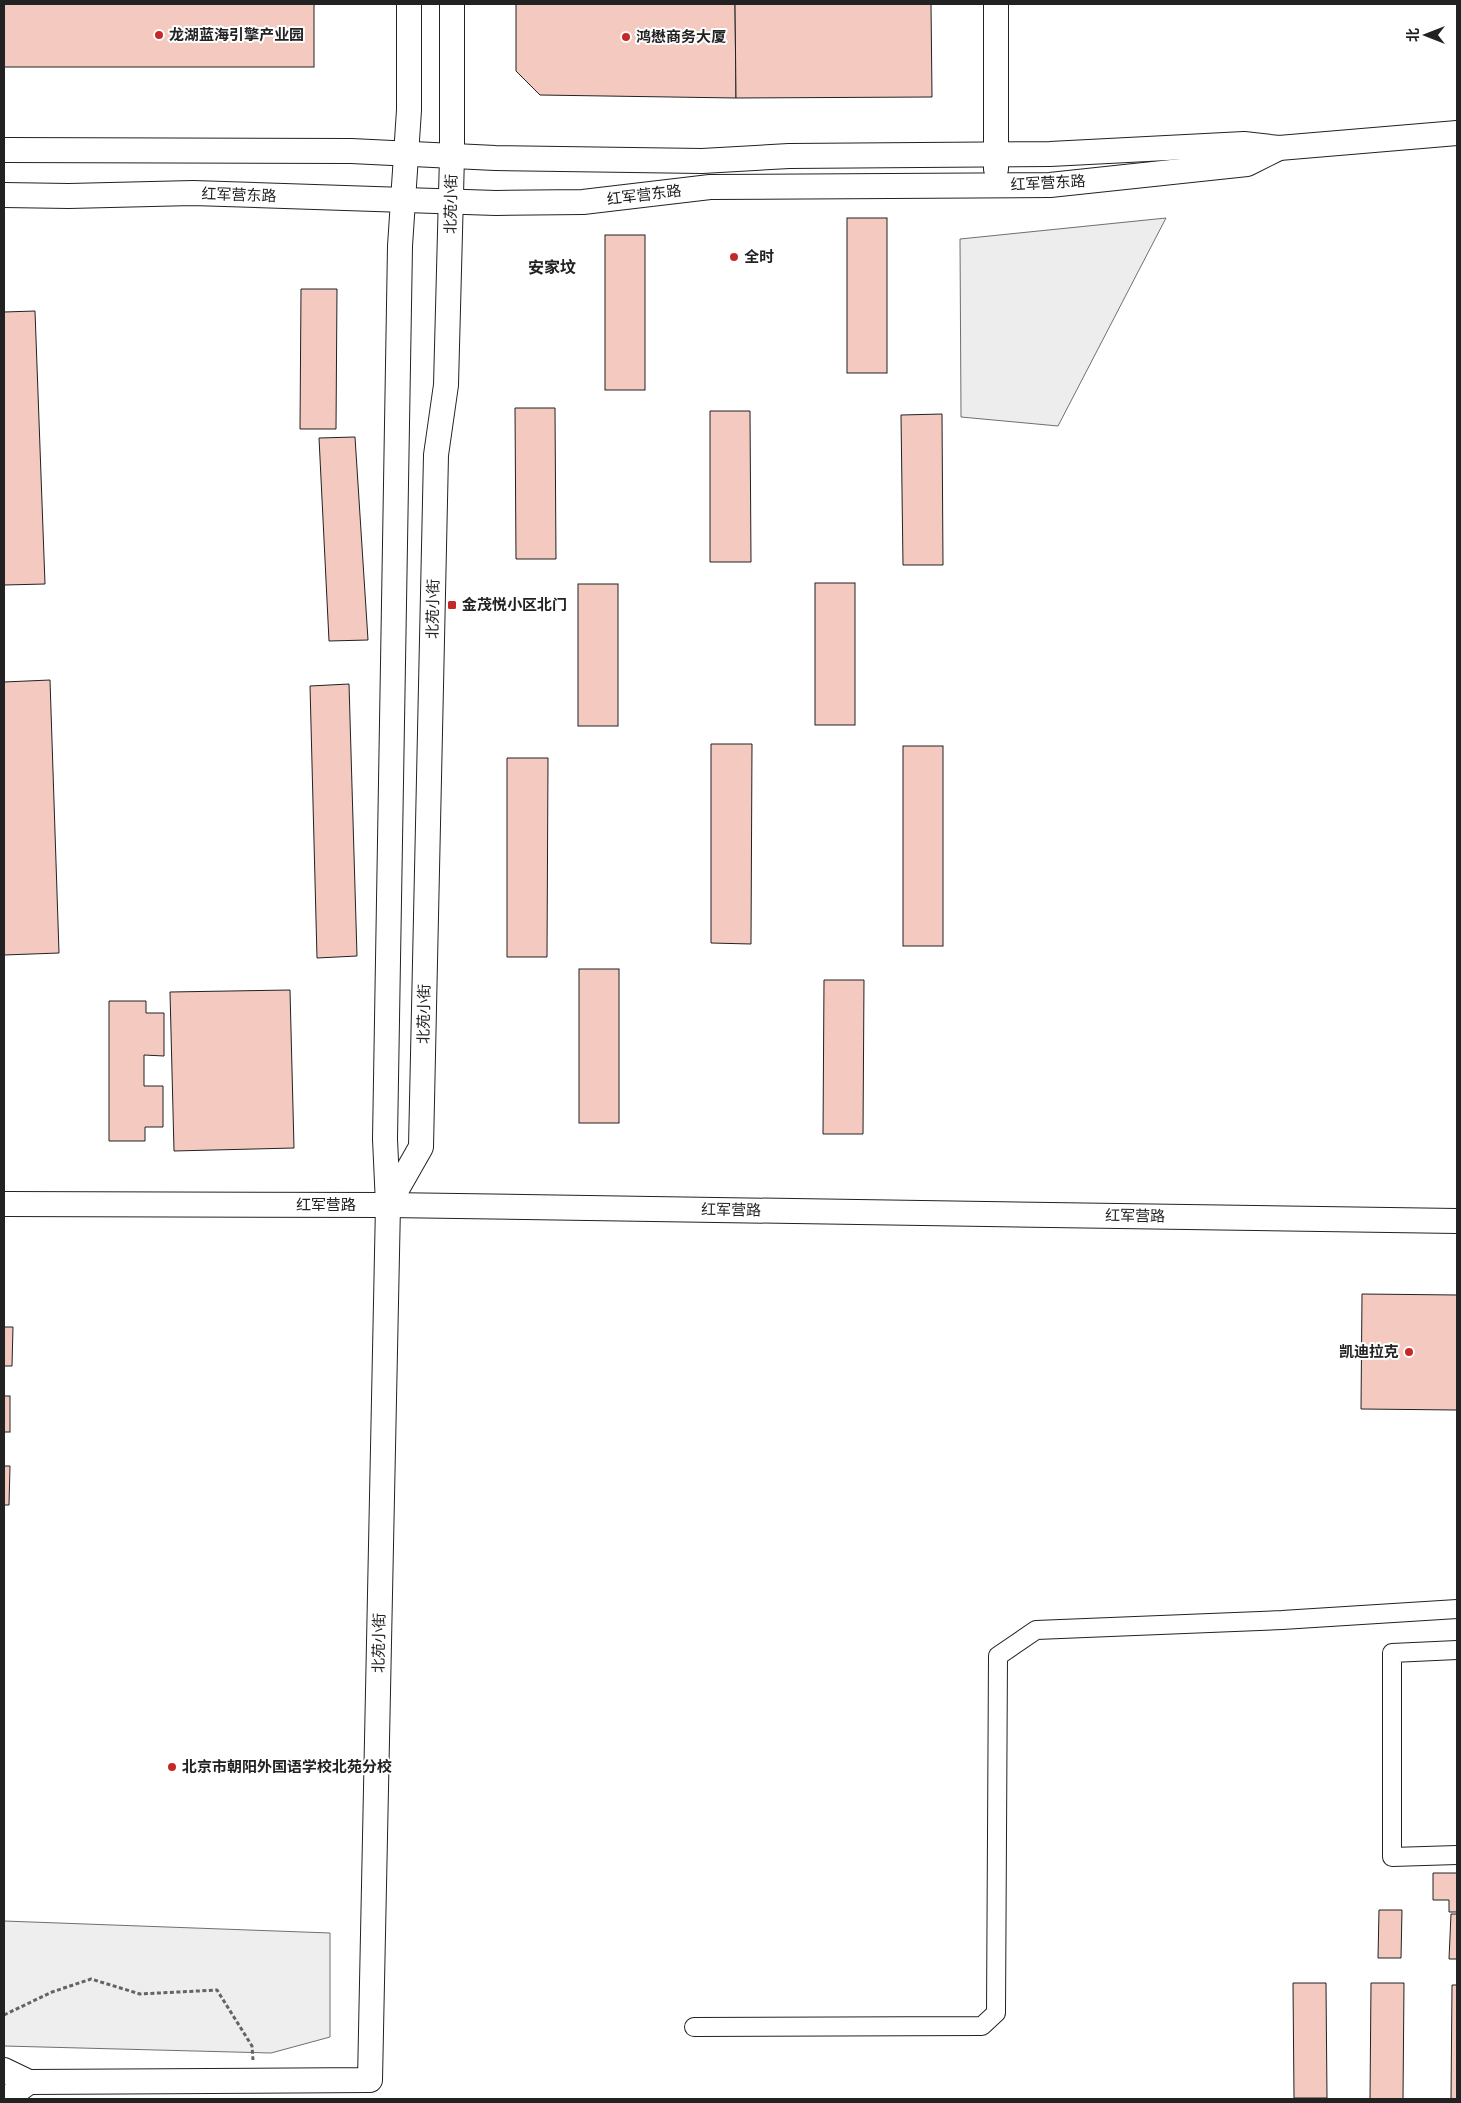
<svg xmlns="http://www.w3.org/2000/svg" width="1461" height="2103" font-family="Montserrat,'Noto Sans SC',sans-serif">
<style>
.park{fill:#eee;stroke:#6f6f6f}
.parking{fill:#ededed;stroke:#6f6f6f}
.building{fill:#f3c9c0;stroke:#222}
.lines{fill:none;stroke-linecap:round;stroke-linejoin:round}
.street-casing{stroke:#222;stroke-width:20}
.secondary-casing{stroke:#222;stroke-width:26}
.path{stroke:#646464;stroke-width:3;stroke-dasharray:4 2.5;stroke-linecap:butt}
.street{stroke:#fff;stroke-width:18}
.secondary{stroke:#fff;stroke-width:24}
.poi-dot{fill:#c62828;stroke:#fff;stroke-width:2}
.labels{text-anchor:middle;stroke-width:4;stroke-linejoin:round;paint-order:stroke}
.poi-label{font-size:15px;font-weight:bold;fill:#222;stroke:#fff;text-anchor:start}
.street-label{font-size:15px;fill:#222;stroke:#fff}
.neighbourhood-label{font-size:16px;font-weight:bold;fill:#222;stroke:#fff}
</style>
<rect width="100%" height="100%" fill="#fff"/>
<polygon class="park" points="4,1921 330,1933 330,2037 271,2053 4,2046"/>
<polygon class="parking" points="1166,218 1058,426 961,417 960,239"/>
<g class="building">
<rect x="4" y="4" width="310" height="63"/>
<polygon points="516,4 735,4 736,98 540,95 516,71"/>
<polygon points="735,4 931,4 932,97 736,98"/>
<rect x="847" y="218" width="40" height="155"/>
<rect x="605" y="235" width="40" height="155"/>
<polygon points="301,289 337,289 336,429 300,429"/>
<polygon points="35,311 45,584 4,585 4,312"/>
<polygon points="515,408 555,408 556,559 516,559"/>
<polygon points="710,411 750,411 751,562 710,562"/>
<polygon points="942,414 943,565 903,565 901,415"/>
<polygon points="355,437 368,640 329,641 319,438"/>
<rect x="815" y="583" width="40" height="142"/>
<rect x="578" y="584" width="40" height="142"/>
<polygon points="50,680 59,953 4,955 4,682"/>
<polygon points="349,684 357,956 317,958 310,686"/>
<polygon points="711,744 752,744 751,944 711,943"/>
<rect x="903" y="746" width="40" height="200"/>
<polygon points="507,758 548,758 547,957 507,957"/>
<rect x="579" y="969" width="40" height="154"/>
<polygon points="824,980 864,980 863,1134 823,1134"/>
<polygon points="290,990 294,1148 174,1151 170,992"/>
<polygon points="109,1001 146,1001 146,1013 164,1013 164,1056 144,1055 144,1086 163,1086 163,1127 145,1127 145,1141 109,1141"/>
<polygon points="1362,1294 1457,1295 1457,1410 1361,1409"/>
<polygon points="4,1327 13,1327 12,1366 4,1366"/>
<rect x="4" y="1396" width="6" height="36"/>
<polygon points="4,1466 10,1466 9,1505 4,1505"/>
<polygon points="1433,1873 1457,1873 1457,1912 1449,1912 1449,1900 1433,1900"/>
<polygon points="1379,1910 1402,1910 1401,1958 1378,1958"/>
<polygon points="1451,1914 1457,1914 1457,1959 1449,1959"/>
<polygon points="1293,1983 1326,1983 1327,2098 1294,2098"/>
<polygon points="1371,1983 1404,1983 1403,2099 1370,2099"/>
<polygon points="1452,1985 1457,1985 1457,2099 1451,2099"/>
</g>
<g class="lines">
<g class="street-casing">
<g id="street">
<polyline points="1457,1650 1392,1653 1392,1857 1457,1855"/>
<polyline points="694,2027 982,2026 996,2013 998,1656 1036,1630 1282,1620 1457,1609"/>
</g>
</g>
<g class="secondary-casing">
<g id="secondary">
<polyline points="996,4 996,169"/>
<polyline points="4,150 351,151 495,158 702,161 789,156 1050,154 1244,144 1279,148 1457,133"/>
<polyline points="4,195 69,196 193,193 496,203 583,202 710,187 1050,185 1247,164 1279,148"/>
<polyline points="4,1204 388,1205 1457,1221"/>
<polyline points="388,1205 421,1147 436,455 446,385 452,156 452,4"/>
<polyline points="4,2070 29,2082 370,2080 388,1205 385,1139 400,246 409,110 409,4"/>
<polyline points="6,2099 29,2082"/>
</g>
</g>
<polyline class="path" points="4,2015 52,1992 91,1979 140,1994 217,1990 252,2046 253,2060"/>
<use href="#street" class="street"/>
<use href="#secondary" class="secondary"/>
</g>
<g class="poi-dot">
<circle cx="159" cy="35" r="5"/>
<circle cx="626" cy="37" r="5"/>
<circle cx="734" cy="257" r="5"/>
<rect x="447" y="600" width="10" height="10" rx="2.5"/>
<circle cx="1409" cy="1352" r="5"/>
<circle cx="172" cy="1767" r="5"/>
</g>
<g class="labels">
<g class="poi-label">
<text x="169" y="40">龙湖蓝海引擎产业园</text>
<text x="636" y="42">鸿懋商务大厦</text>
<text x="744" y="262">全时</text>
<text x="462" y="610">金茂悦小区北门</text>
<text x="1399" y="1357" text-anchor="end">凯迪拉克</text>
<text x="182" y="1772">北京市朝阳外国语学校北苑分校</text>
</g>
<g class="street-label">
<text transform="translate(1048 183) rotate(-3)" y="5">红军营东路</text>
<text transform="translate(239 195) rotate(2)" y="5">红军营东路</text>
<text transform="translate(644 195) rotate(-7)" y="5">红军营东路</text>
<text transform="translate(451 204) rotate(-89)" y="5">北苑小街</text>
<text transform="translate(433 609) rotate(-89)" y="5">北苑小街</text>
<text transform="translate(424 1014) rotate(-89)" y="5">北苑小街</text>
<text x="326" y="1210">红军营路</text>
<text transform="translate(731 1210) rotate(1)" y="5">红军营路</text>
<text transform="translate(1135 1216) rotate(1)" y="5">红军营路</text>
<text transform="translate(379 1643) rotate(-89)" y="5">北苑小街</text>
</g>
<g class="neighbourhood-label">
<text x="552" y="273">安家坟</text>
</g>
</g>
<rect width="1461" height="2103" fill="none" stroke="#222222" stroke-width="10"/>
<g transform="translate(1426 35) rotate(270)" stroke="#ffffff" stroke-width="4" paint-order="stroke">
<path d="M0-4L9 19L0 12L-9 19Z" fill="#222222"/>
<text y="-8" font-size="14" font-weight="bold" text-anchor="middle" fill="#222222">北</text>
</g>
</svg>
